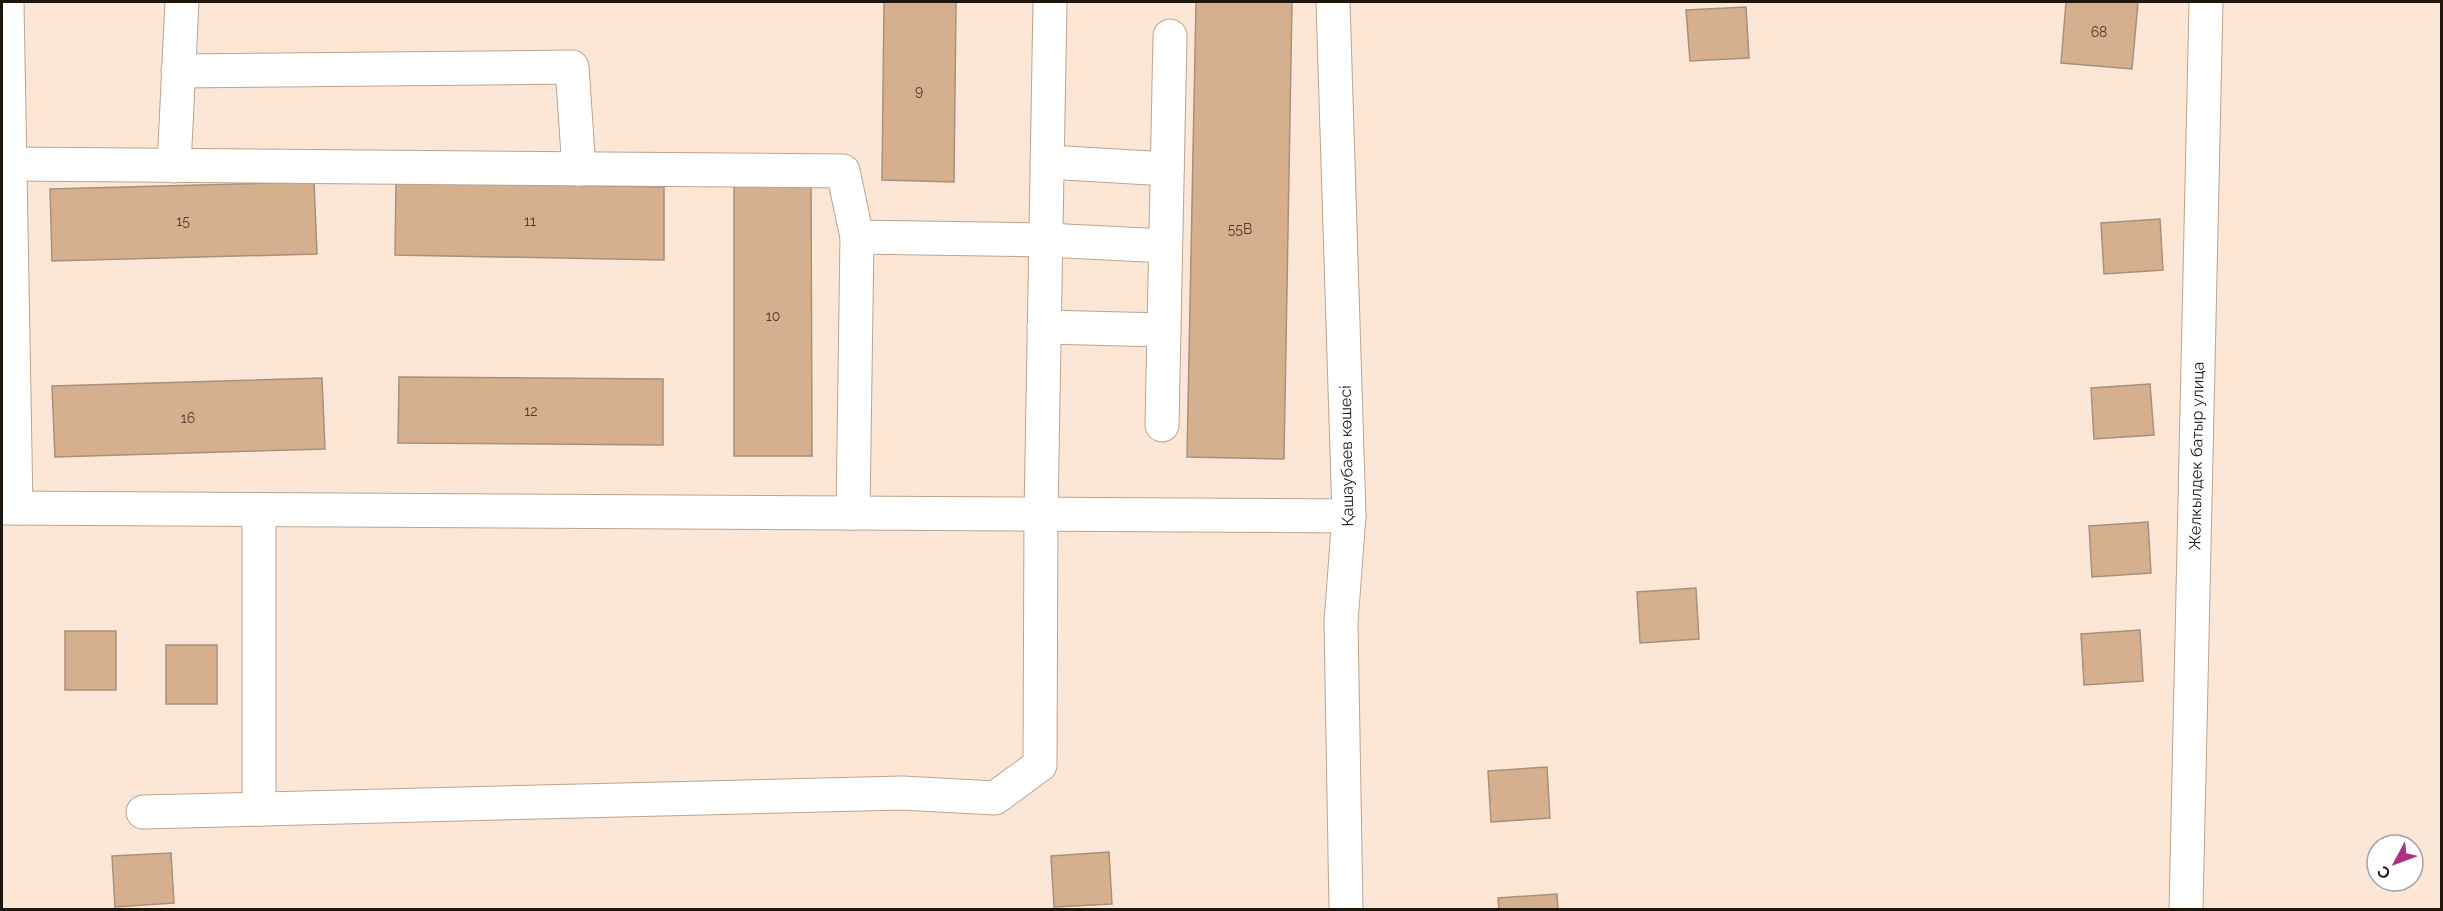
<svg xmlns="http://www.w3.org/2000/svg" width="2443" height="911" font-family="Raleway,sans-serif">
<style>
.building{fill:#d6af8e;stroke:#a8907c;stroke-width:1.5}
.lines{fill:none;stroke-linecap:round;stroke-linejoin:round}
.minor-casing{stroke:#bca48f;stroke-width:35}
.minor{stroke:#fff;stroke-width:33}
.labels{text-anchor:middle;stroke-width:4.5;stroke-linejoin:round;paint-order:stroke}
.number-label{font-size:14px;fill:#4d3c2e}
.street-label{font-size:16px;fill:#1f160e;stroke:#fff}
</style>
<rect width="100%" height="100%" fill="#fce7d6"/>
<g class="building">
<polygon points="884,2 956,2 954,182 882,180"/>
<polygon points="1196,2 1292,2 1284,459 1187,457"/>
<polygon points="2066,2 2138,2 2132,69 2061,63"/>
<polygon points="1746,7 1749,58 1690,61 1686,10"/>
<polygon points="734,175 811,175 812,456 734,456"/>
<polygon points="314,182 317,254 52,261 50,189"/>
<polygon points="396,182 664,187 664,260 395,255"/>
<polygon points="2160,219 2163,270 2104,274 2101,223"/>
<polygon points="399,377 663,379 663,445 398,443"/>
<polygon points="322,378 325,449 55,457 52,386"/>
<polygon points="2150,384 2154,435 2094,439 2091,388"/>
<polygon points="2148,522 2151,573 2092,577 2089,526"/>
<polygon points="1696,588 1699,639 1640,643 1637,592"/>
<polygon points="2140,630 2143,681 2084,685 2081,634"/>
<rect x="65" y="631" width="51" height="59"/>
<rect x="166" y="645" width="51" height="59"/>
<polygon points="1547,767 1550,818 1491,822 1488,771"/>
<polygon points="1109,852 1112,904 1054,907 1051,856"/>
<polygon points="171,853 174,903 115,907 112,856"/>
<polygon points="1557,894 1558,910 1499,910 1498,898"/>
</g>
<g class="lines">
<g class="minor-casing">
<g id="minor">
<polyline points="7,2 16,508"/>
<polyline points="1333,2 1349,516 1341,622 1346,910"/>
<polyline points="178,71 572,67 579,169"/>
<polyline points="1047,162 1167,169"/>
<polyline points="10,164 843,171 857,237 1046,240 1165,246"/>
<polyline points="174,166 182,2"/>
<polyline points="1044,327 1164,330"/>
<polyline points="1162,425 1170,36"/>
<polyline points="2,508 1349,516"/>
<polyline points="853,513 857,237"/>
<polyline points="259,809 259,510"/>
<polyline points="143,812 902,793 995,798 1040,765 1041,514 1050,2"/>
<polyline points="2186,910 2206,2"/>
</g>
</g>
<use href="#minor" class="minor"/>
</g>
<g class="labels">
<g class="number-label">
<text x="2099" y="37">68</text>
<text x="919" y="96">9</text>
<text x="183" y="226">15</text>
<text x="530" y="226">11</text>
<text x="1240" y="234">55В</text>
<text x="773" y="321">10</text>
<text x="531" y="416">12</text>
<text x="188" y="423">16</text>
</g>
<g class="street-label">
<text transform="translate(1346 456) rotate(-91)" y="6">Қашаубаев көшесі</text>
<text transform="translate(2196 456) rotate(-89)" y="6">Желкылдек батыр улица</text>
</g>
</g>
<rect width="2443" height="911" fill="none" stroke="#1f160e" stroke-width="6"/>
<g transform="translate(2395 863) rotate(229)"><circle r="28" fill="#ffffff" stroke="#a5a29f" stroke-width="1.5"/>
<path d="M0-4.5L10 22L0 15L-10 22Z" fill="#ac3082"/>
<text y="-9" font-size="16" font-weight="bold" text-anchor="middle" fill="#1f160e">С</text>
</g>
</svg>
